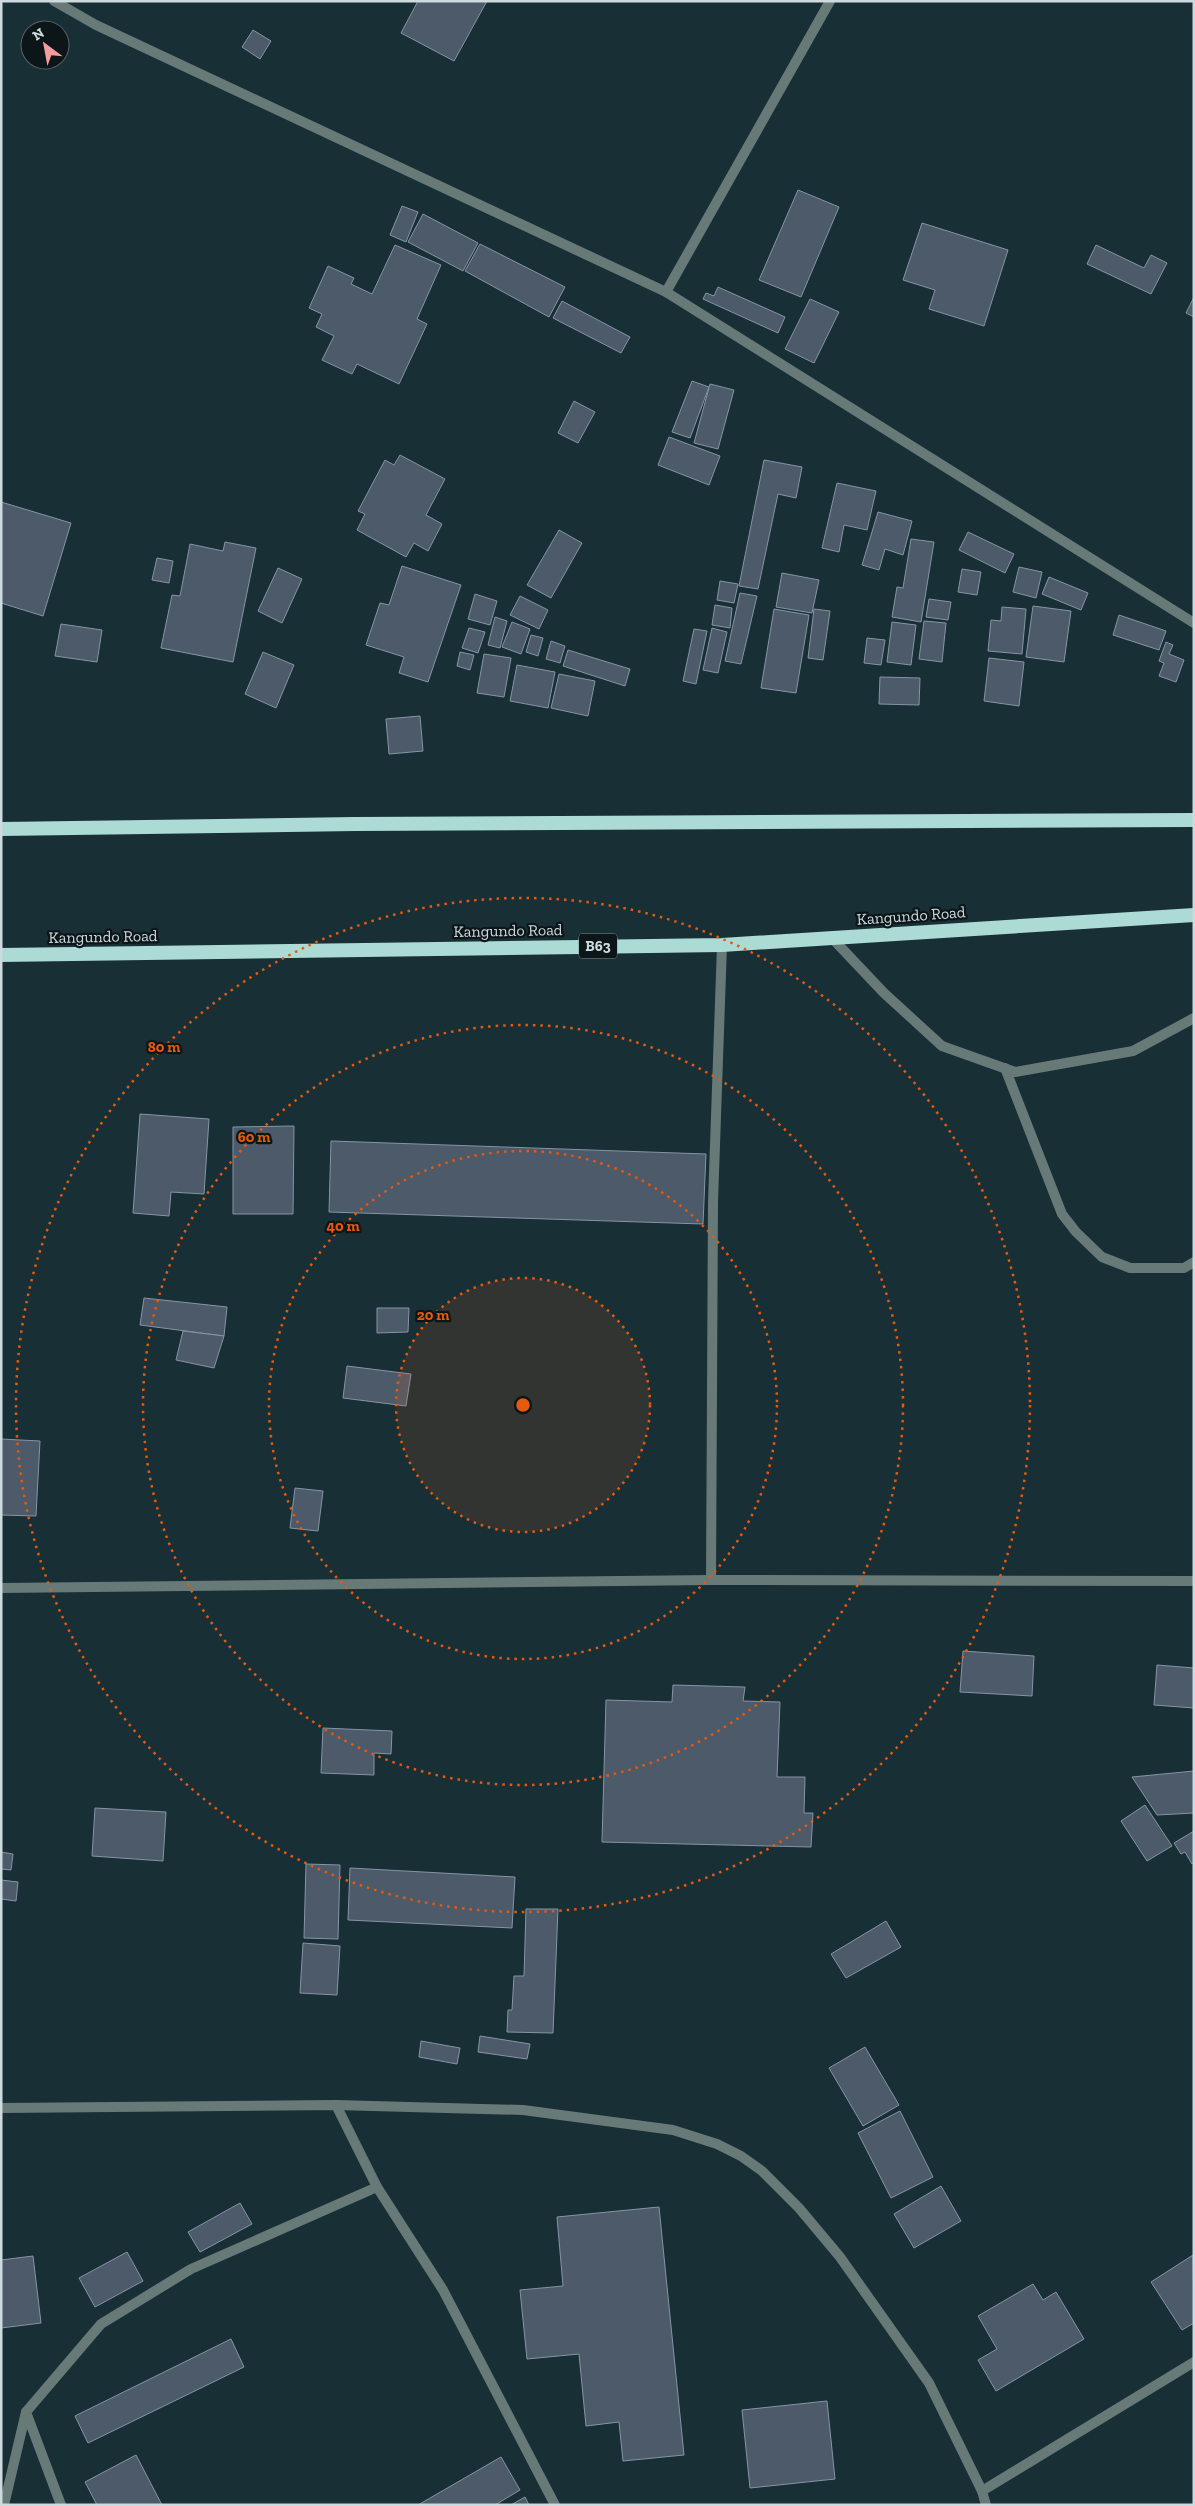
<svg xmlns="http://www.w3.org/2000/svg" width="1195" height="2506" font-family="'Zilla Slab',serif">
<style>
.building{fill:#4c5a69;stroke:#8695a6}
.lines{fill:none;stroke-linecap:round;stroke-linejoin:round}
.service{stroke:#677a78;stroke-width:10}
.minor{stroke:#677a78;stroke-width:10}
.trunk{stroke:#acdad4;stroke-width:14}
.ring{fill:none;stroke:#e8590c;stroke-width:2.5;stroke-dasharray:2.5 5}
.labels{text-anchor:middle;stroke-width:4.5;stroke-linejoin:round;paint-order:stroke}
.shield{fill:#0c1619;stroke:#939fa3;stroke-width:1}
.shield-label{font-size:15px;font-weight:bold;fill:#cddade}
.street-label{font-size:16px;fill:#cddade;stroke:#0c1619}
.centre{fill:#e8590c;stroke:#0c1619;stroke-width:2.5}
.ring-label{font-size:15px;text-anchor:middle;font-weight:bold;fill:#e8590c;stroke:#0c1619;stroke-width:4.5;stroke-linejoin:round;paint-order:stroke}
</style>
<rect width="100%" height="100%" fill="#192f36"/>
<g class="building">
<polygon points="418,1 487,1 454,61 401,33"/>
<polygon points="253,30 271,41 260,59 242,47"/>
<polygon points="798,190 839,207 801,297 759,280"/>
<polygon points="402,206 418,212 406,242 390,235"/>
<polygon points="423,214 478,243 463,271 408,242"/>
<polygon points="922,223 1008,250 984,326 929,309 935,290 903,280"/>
<polygon points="480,244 565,287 549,317 465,271"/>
<polygon points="395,245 441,265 417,319 427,324 399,384 357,364 352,374 322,360 334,336 316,327 322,314 309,308 328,266 354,278 351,284 372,294"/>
<polygon points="1096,245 1144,268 1151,255 1167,263 1151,294 1087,264"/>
<polygon points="718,287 785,317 778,333 703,299 706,293 714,296"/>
<polygon points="1194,297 1194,317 1186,313"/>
<polygon points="810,299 839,312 814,363 785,349"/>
<polygon points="562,301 630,337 621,353 553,318"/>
<polygon points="692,381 709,387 690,438 672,432"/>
<polygon points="710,384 734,390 718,449 694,443"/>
<polygon points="574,401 595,412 578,443 558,433"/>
<polygon points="669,437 720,456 709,485 658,465"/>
<polygon points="400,455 445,479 426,515 442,524 428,551 414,543 406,557 357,530 365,514 358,511 385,460 394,465"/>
<polygon points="764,460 802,467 796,498 778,494 758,589 739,586"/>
<polygon points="837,483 876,491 867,530 844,525 839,552 822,548"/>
<polygon points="1,502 71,523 43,616 1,603"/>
<polygon points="878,512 912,521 903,555 885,549 879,570 862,565"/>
<polygon points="559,530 582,543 551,598 527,585"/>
<polygon points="968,532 1014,554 1005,573 959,550"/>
<polygon points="911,539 934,542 921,622 892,617 897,587 903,588"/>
<polygon points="225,542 256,548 233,662 161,648 172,595 180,596 190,544 223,551"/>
<polygon points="157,558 173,561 169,583 152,580"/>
<polygon points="402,566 461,585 428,682 399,673 404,657 366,645 380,603 389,605"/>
<polygon points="1019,567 1042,572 1036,598 1013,592"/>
<polygon points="278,568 302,579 282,623 258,611"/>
<polygon points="962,569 981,572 977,595 958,592"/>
<polygon points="782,573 819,580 812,613 776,607"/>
<polygon points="1049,577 1088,593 1081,610 1042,594"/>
<polygon points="720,581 738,584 734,603 717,600"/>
<polygon points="740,593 757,596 741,664 725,661"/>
<polygon points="475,594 497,601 490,625 468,619"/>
<polygon points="520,596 548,610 539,629 510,615"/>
<polygon points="929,599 951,602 948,620 926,617"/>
<polygon points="715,605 732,608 730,628 712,625"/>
<polygon points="1033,606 1071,611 1064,662 1026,657"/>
<polygon points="1002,607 1026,609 1022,654 988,651 991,620 1001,621"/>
<polygon points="774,609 809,615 796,693 761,688"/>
<polygon points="814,609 830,611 823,660 808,658"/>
<polygon points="1119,615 1166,631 1159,650 1113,635"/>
<polygon points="495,617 507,621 500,648 488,645"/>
<polygon points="924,621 946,623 942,662 919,659"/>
<polygon points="512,622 530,629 521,654 502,647"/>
<polygon points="892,622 916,625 911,665 887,662"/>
<polygon points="61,624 102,630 97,662 55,656"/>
<polygon points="469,628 485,632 478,653 462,648"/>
<polygon points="712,628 727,632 718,673 703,670"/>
<polygon points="694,629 707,631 696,684 683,681"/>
<polygon points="531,635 543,638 538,656 526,652"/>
<polygon points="867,638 885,640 881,665 864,663"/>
<polygon points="551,641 565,646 560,663 546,659"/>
<polygon points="1166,642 1173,645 1169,654 1184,660 1176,682 1159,676 1164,663 1159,661"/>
<polygon points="568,650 630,669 625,686 563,666"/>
<polygon points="263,652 294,665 276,708 245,694"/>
<polygon points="460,652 474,655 470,670 457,666"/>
<polygon points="484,654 511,658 504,697 477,693"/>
<polygon points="989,658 1024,662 1019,706 984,701"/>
<polygon points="517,665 555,672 548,708 510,701"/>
<polygon points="559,674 595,681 588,716 551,708"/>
<polygon points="880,677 920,678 919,705 879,704"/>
<polygon points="420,716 423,751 389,754 386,719"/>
<polygon points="140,1114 209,1119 204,1194 171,1192 169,1216 133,1213"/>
<polygon points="294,1126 293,1214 233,1214 233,1127"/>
<polygon points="331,1141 706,1154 703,1224 329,1212"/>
<polygon points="144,1298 227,1307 224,1336 140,1325"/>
<polygon points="377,1308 409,1308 408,1332 377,1333"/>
<polygon points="183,1331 224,1336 214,1368 176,1360"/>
<polygon points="347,1366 411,1374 406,1406 343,1398"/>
<polygon points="1,1439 40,1441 36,1516 1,1515"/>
<polygon points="295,1488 323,1491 318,1531 290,1528"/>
<polygon points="963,1651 1034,1656 1032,1696 960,1692"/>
<polygon points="1157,1665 1194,1668 1194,1708 1154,1705"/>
<polygon points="673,1685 745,1687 743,1701 780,1702 777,1777 805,1777 804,1813 813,1813 811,1847 602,1842 606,1700 672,1702"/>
<polygon points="323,1728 392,1731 391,1754 374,1753 374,1775 321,1773"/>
<polygon points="1194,1771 1194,1813 1157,1815 1132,1777"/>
<polygon points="1145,1805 1172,1846 1147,1861 1121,1821"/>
<polygon points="95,1808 166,1812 163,1861 92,1856"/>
<polygon points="1194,1831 1194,1863 1192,1864 1185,1852 1181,1854 1174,1843"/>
<polygon points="1,1852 13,1854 11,1870 1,1869"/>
<polygon points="306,1864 340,1865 338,1939 304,1938"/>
<polygon points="350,1868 515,1877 512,1928 348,1920"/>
<polygon points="1,1880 18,1882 16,1901 1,1899"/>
<polygon points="526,1909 558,1909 553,2033 507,2032 508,2010 512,2010 514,1976 524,1976"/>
<polygon points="886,1921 901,1947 846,1978 831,1954"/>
<polygon points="303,1943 340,1946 337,1995 300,1993"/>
<polygon points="480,2036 530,2044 527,2059 478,2052"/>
<polygon points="421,2041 460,2048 457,2064 419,2057"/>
<polygon points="865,2047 899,2105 863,2126 829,2068"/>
<polygon points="900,2111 933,2177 891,2198 858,2133"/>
<polygon points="941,2186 961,2221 914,2248 894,2214"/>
<polygon points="240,2203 252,2224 200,2252 188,2232"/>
<polygon points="659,2207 684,2455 623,2461 619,2422 586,2426 579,2354 527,2359 520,2290 563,2286 557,2217"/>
<polygon points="127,2252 143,2281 95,2307 79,2278"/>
<polygon points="1193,2255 1194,2323 1182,2330 1151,2282"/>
<polygon points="33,2256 41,2323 1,2328 1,2260"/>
<polygon points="1033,2284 1043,2300 1056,2292 1084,2339 996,2391 978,2360 997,2349 978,2316"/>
<polygon points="231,2339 244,2367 88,2443 75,2416"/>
<polygon points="827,2401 835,2479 750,2488 742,2410"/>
<polygon points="136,2455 162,2505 97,2505 85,2482"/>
<polygon points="501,2457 520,2490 495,2505 418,2505"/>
<polygon points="525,2497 529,2505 511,2505"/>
</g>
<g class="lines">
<g class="service">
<polyline points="831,937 884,993 942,1046 1015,1072 1133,1051 1194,1018"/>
<polyline points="1005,1068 1062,1214 1076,1232 1102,1257 1130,1268 1184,1268 1194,1262"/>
</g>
<g class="minor">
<polyline points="54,1 96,25 666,292 1194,623"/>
<polyline points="666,292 830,1"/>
<polyline points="711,1580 713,1202 722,945"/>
<polyline points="1,1588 711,1580 1194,1581"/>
<polyline points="336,2105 523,2110 673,2130 717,2144 741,2156 762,2171 799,2208 840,2257 929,2383 982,2491"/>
<polyline points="1,2108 336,2105 377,2187 443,2290 555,2505"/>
<polyline points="4,2505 26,2412"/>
<polyline points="61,2505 26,2412 101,2324 191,2269 377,2187"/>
<polyline points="986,2505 982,2491 1194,2362"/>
</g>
<g class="trunk">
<polyline points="1,829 355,824 1194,820"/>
<polyline points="1,955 722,945 1194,915"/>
</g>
</g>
<circle cx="523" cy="1405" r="127" fill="#e8590c" fill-opacity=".12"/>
<g class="ring">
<circle cx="523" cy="1405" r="127"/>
<circle cx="523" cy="1405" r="254"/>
<circle cx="523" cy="1405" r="380"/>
<circle cx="523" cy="1405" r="507"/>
</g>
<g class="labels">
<rect class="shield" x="579" y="933.5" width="38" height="25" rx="4"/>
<g class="shield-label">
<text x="598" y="951">B63</text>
</g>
<g class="street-label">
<text transform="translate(911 915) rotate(-4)" y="6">Kangundo Road</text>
<text transform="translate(508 930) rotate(-1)" y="6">Kangundo Road</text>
<text transform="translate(103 936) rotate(-1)" y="6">Kangundo Road</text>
</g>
</g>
<circle cx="523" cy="1405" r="8" class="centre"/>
<g class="ring-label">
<text x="164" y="1052">80 m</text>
<text x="254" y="1142">60 m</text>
<text x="343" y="1231">40 m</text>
<text x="433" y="1320">20 m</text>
</g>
<rect width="1195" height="2506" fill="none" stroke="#cddade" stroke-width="5"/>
<g transform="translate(45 45) rotate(328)"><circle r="24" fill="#0c1619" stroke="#596468"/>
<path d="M0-4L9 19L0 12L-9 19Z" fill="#f59b9e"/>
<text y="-8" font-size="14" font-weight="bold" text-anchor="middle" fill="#cddade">N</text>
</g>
</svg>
